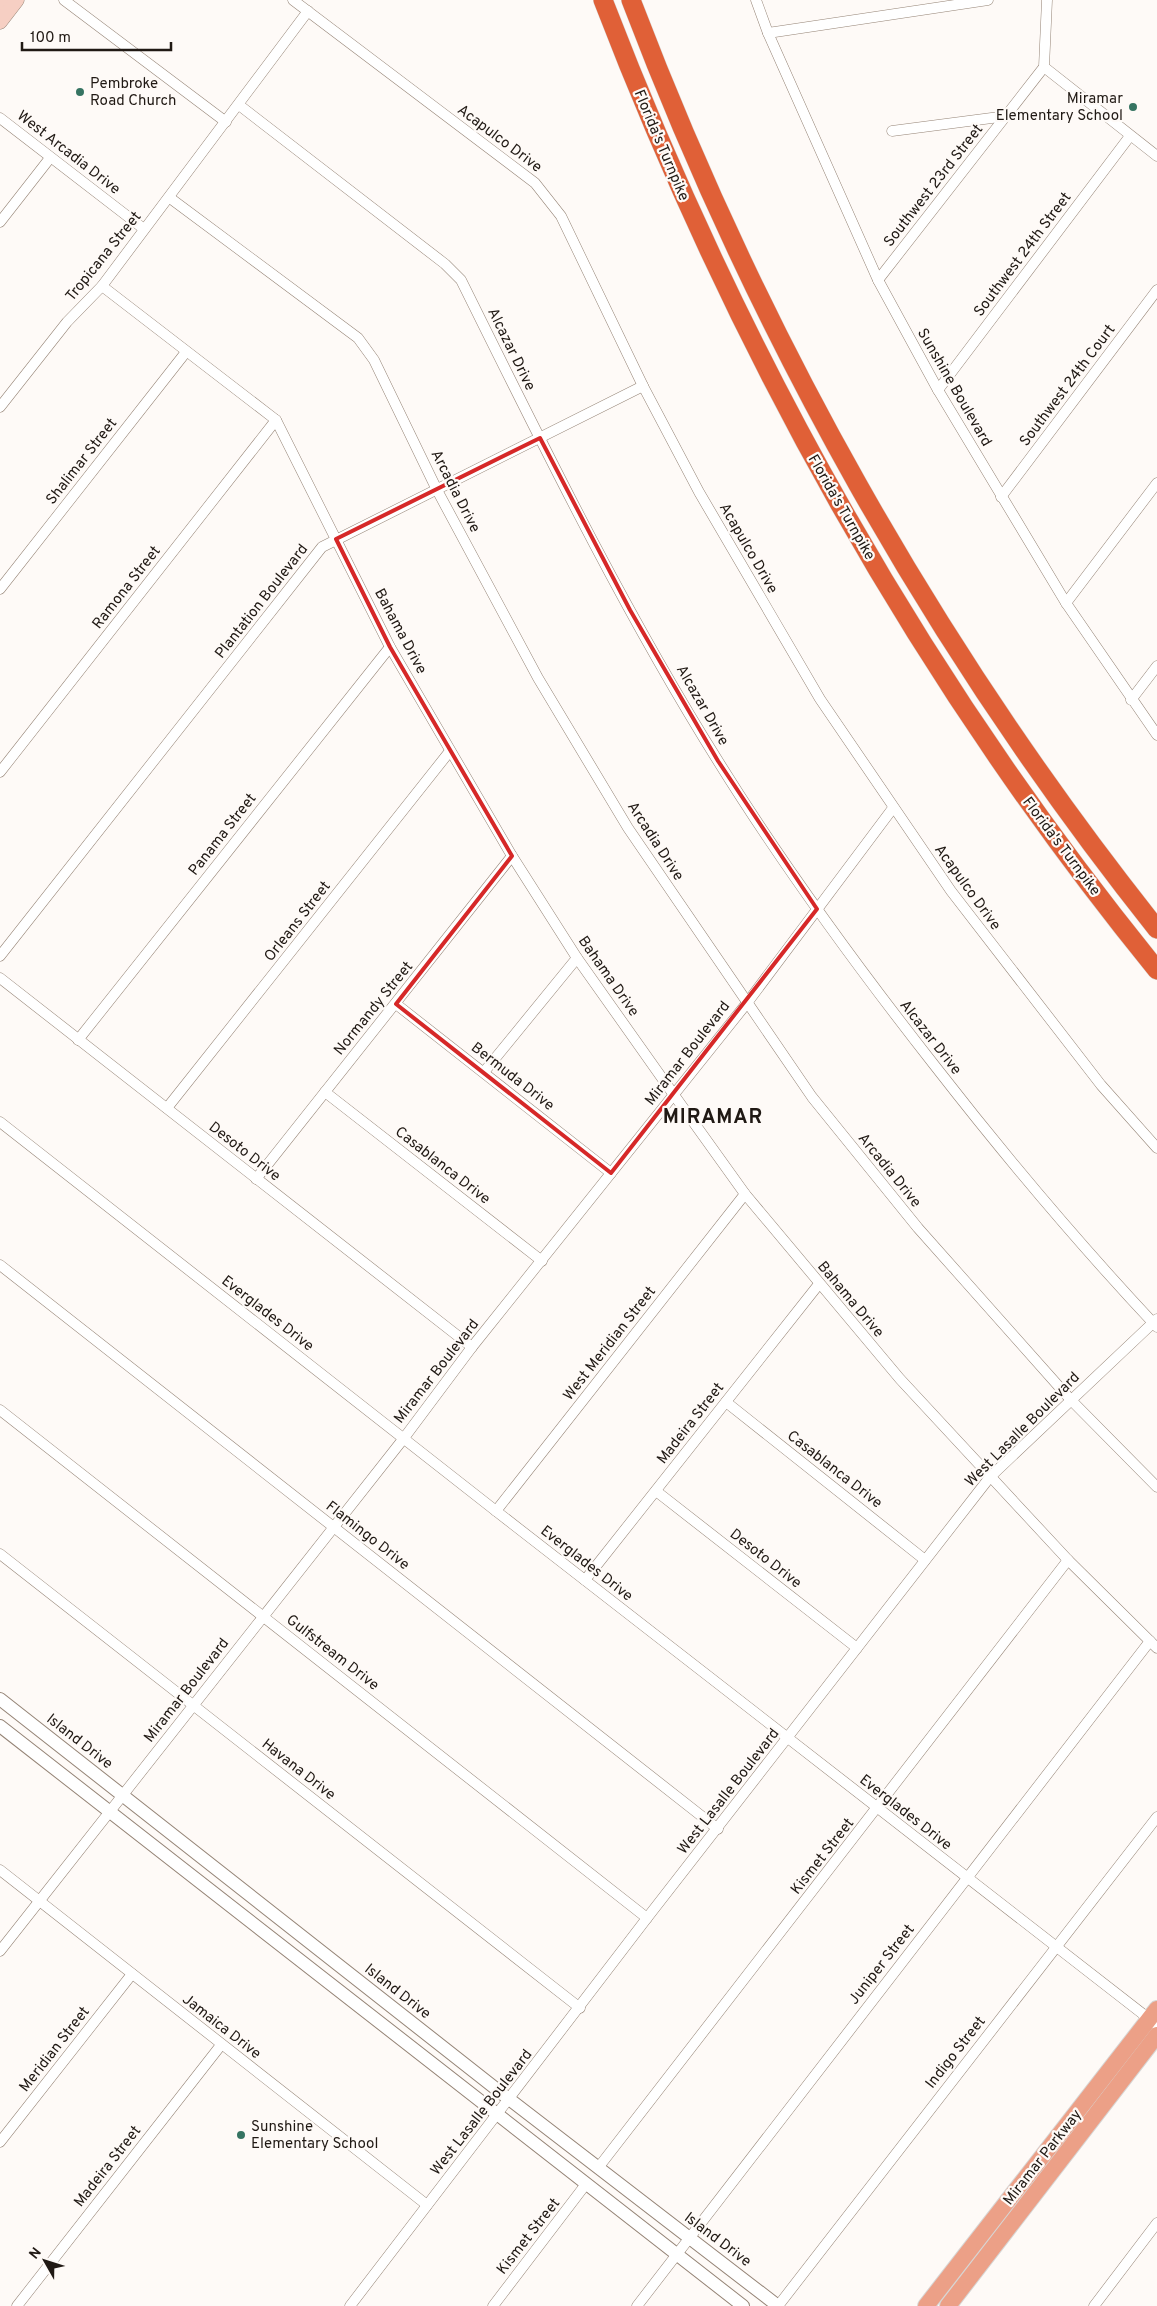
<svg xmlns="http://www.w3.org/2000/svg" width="1157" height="2306" font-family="Overpass,sans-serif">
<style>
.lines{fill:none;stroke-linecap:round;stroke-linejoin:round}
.minor-casing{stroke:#958476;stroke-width:11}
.tertiary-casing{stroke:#958476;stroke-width:14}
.secondary-casing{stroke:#958476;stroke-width:15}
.primary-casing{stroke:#d7d6d5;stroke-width:18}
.motorway-casing{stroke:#d7d6d5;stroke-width:20}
.minor{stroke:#fff;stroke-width:10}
.tertiary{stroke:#fff;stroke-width:12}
.secondary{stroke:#f6cfc3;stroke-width:14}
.primary{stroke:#eca087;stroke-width:16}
.motorway{stroke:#e06037;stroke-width:19}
.marked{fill:none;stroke:#d62828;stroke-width:4;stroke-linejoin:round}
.poi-dot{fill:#367462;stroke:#fefaf7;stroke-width:2}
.labels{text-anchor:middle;stroke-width:4.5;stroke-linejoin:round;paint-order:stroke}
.poi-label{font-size:15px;fill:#201914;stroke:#fefaf7;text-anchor:start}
.street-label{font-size:15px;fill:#201914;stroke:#fefaf7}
.district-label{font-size:20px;font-weight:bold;letter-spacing:1px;fill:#201914;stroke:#fefaf7}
</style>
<rect width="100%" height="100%" fill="#fefaf7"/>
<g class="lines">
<g class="minor-casing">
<g id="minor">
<polyline points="64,0 226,122"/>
<polyline points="293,0 535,183 561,216 643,386 699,492 820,699 951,891 1101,1085 1157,1148"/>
<polyline points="756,0 768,33 878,280 938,390 1066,603 1157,735"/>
<polyline points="768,33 988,0"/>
<polyline points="1044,67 1157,156"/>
<path d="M239,105l206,159 16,16c81,163 161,328 257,481 66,106 140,207 217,305 70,90 144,178 222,261"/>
<polyline points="0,118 144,229"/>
<polyline points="892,131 1007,116"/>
<polyline points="170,198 358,338 374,360 437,490 538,678 628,828 812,1097 918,1228 1070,1399 1157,1487"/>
<polyline points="0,222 50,158"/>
<polyline points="878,280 1044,67 1047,0"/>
<polyline points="102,286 276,420 390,647 512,856 577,958 674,1095 745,1194 900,1379 1068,1560 1157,1648"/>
<polyline points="938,390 1130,136"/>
<polyline points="0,407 67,322 102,286 308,11"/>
<polyline points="1001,497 1157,290"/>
<polyline points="0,589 186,352"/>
<polyline points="1066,603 1157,483"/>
<polyline points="1131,700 1157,666"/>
<polyline points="0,772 276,420"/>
<polyline points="0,956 322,547 643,386"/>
<polyline points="0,978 472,1347"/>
<polyline points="396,1004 611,1173"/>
<polyline points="78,1040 390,647"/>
<polyline points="484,1072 577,958"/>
<polyline points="325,1092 542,1261"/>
<polyline points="167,1108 450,751"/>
<polyline points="0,1122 496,1511 1157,2025"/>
<polyline points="256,1179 512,856"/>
<polyline points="0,1265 718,1829"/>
<polyline points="726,1402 925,1560"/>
<polyline points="0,1410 647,1918"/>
<polyline points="656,1491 857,1648"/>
<polyline points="496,1511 745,1194"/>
<polyline points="0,1554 580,2008"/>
<polyline points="585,1580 819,1284"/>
<polyline points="0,1870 427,2205"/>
<polyline points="0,1951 404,1438 472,1347 747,1003 893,808"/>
<polyline points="0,2142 132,1974"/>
<polyline points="598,2168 1068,1560"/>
<polyline points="17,2306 221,2045"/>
<polyline points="350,2306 647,1918 990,1477 1157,1319"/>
<polyline points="493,2306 586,2184"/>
<polyline points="637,2306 1150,1641"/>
<polyline points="778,2306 1157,1817"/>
<polyline points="1094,2306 1157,2223"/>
</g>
</g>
<g class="tertiary-casing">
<g id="tertiary">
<polyline points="0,1699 509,2099 778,2306"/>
<polyline points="0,1726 743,2306"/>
</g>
</g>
<g class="secondary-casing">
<g id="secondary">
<polyline points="0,5 4,0"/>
<polyline points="0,22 17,0"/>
</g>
</g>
<g class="primary-casing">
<g id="primary">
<polyline points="926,2306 1157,2009"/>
<polyline points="948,2306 1157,2035"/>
</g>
</g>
<g class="motorway-casing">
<g id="motorway">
<path d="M603,0c134,349 317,679 554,970"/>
<path d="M631,0c127,334 303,649 526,929"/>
</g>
</g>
<use href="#minor" class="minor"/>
<use href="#tertiary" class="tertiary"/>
<use href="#secondary" class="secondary"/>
<use href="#primary" class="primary"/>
<use href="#motorway" class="motorway"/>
</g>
<path class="marked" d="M540,438l90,172 88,151 99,148 -206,264 -215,-169 116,-148 -122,-209 -54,-108z"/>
<g class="poi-dot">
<circle cx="80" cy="92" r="5"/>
<circle cx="1133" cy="107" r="5"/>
<circle cx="241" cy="2135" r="5"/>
</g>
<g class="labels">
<g class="poi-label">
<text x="90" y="88">Pembroke<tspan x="90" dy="17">Road Church</tspan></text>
<text x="1123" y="103" text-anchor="end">Miramar<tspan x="1123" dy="17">Elementary School</tspan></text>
<text x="251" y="2131">Sunshine<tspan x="251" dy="17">Elementary School</tspan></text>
</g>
<g class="street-label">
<text transform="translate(500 138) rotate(37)" y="5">Acapulco Drive</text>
<text transform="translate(662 145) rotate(67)" y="5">Florida's Turnpike</text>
<text transform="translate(69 152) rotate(38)" y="5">West Arcadia Drive</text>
<text transform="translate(933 185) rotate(-52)" y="5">Southwest 23rd Street</text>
<text transform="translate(1022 254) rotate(-53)" y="5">Southwest 24th Street</text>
<text transform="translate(103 256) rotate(-51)" y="5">Tropicana Street</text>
<text transform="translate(512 349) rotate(64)" y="5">Alcazar Drive</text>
<text transform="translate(1067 385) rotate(-53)" y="5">Southwest 24th Court</text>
<text transform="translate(955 387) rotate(60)" y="5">Sunshine Boulevard</text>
<text transform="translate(81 461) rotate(-52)" y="5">Shalimar Street</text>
<text transform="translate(456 491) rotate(63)" y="5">Arcadia Drive</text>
<text transform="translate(842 507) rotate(60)" y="5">Florida's Turnpike</text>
<text transform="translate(749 548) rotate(60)" y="5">Acapulco Drive</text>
<text transform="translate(126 587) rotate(-52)" y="5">Ramona Street</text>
<text transform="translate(261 601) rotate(-52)" y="5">Plantation Boulevard</text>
<text transform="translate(401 631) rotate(62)" y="5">Bahama Drive</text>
<text transform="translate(703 705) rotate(60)" y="5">Alcazar Drive</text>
<text transform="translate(222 834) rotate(-52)" y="5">Panama Street</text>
<text transform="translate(656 841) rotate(57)" y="5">Arcadia Drive</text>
<text transform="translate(1062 846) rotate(53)" y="5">Florida's Turnpike</text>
<text transform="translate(968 887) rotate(54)" y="5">Acapulco Drive</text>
<text transform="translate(297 921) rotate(-52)" y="5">Orleans Street</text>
<text transform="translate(609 976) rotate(55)" y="5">Bahama Drive</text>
<text transform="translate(373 1008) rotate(-51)" y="5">Normandy Street</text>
<text transform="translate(931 1037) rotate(52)" y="5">Alcazar Drive</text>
<text transform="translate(687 1053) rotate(-52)" y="5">Miramar Boulevard</text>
<text transform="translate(513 1076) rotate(38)" y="5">Bermuda Drive</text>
<text transform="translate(245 1151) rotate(38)" y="5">Desoto Drive</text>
<text transform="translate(443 1165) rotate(38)" y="5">Casablanca Drive</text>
<text transform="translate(890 1170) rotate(51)" y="5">Arcadia Drive</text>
<text transform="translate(851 1299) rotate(50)" y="5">Bahama Drive</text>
<text transform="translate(268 1313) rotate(38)" y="5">Everglades Drive</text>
<text transform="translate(609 1343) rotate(-52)" y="5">West Meridian Street</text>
<text transform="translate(436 1371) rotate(-52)" y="5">Miramar Boulevard</text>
<text transform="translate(690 1423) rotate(-52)" y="5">Madeira Street</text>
<text transform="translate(1022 1429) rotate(-45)" y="5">West Lasalle Boulevard</text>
<text transform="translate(835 1469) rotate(38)" y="5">Casablanca Drive</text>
<text transform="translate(368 1535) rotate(38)" y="5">Flamingo Drive</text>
<text transform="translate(766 1558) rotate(38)" y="5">Desoto Drive</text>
<text transform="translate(587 1563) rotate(38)" y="5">Everglades Drive</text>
<text transform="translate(333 1652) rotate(38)" y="5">Gulfstream Drive</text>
<text transform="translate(186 1690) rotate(-52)" y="5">Miramar Boulevard</text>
<text transform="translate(80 1741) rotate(38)" y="5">Island Drive</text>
<text transform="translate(299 1769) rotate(38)" y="5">Havana Drive</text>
<text transform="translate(728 1791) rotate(-52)" y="5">West Lasalle Boulevard</text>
<text transform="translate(906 1812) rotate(38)" y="5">Everglades Drive</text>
<text transform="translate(822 1856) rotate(-52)" y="5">Kismet Street</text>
<text transform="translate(881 1964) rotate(-52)" y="5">Juniper Street</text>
<text transform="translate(398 1991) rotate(38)" y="5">Island Drive</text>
<text transform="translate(222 2026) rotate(38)" y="5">Jamaica Drive</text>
<text transform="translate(54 2049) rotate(-52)" y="5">Meridian Street</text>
<text transform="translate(955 2052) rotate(-52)" y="5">Indigo Street</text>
<text transform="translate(481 2112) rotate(-52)" y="5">West Lasalle Boulevard</text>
<text transform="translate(1042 2157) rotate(-52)" y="5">Miramar Parkway</text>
<text transform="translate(107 2166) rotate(-52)" y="5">Madeira Street</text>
<text transform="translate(528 2236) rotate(-52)" y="5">Kismet Street</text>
<text transform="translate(718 2239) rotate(37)" y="5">Island Drive</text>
</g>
<g class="district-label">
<text x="713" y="1123">MIRAMAR</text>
</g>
</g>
<g transform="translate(45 2261) rotate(309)" stroke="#fefaf7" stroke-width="4" paint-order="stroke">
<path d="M0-4L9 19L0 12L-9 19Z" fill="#201914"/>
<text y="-8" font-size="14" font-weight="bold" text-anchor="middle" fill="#201914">N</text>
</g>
<path d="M22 42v8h149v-8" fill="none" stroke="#201914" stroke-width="2.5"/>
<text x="30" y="42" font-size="15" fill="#201914" stroke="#fefaf7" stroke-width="4" paint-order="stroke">100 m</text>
</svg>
